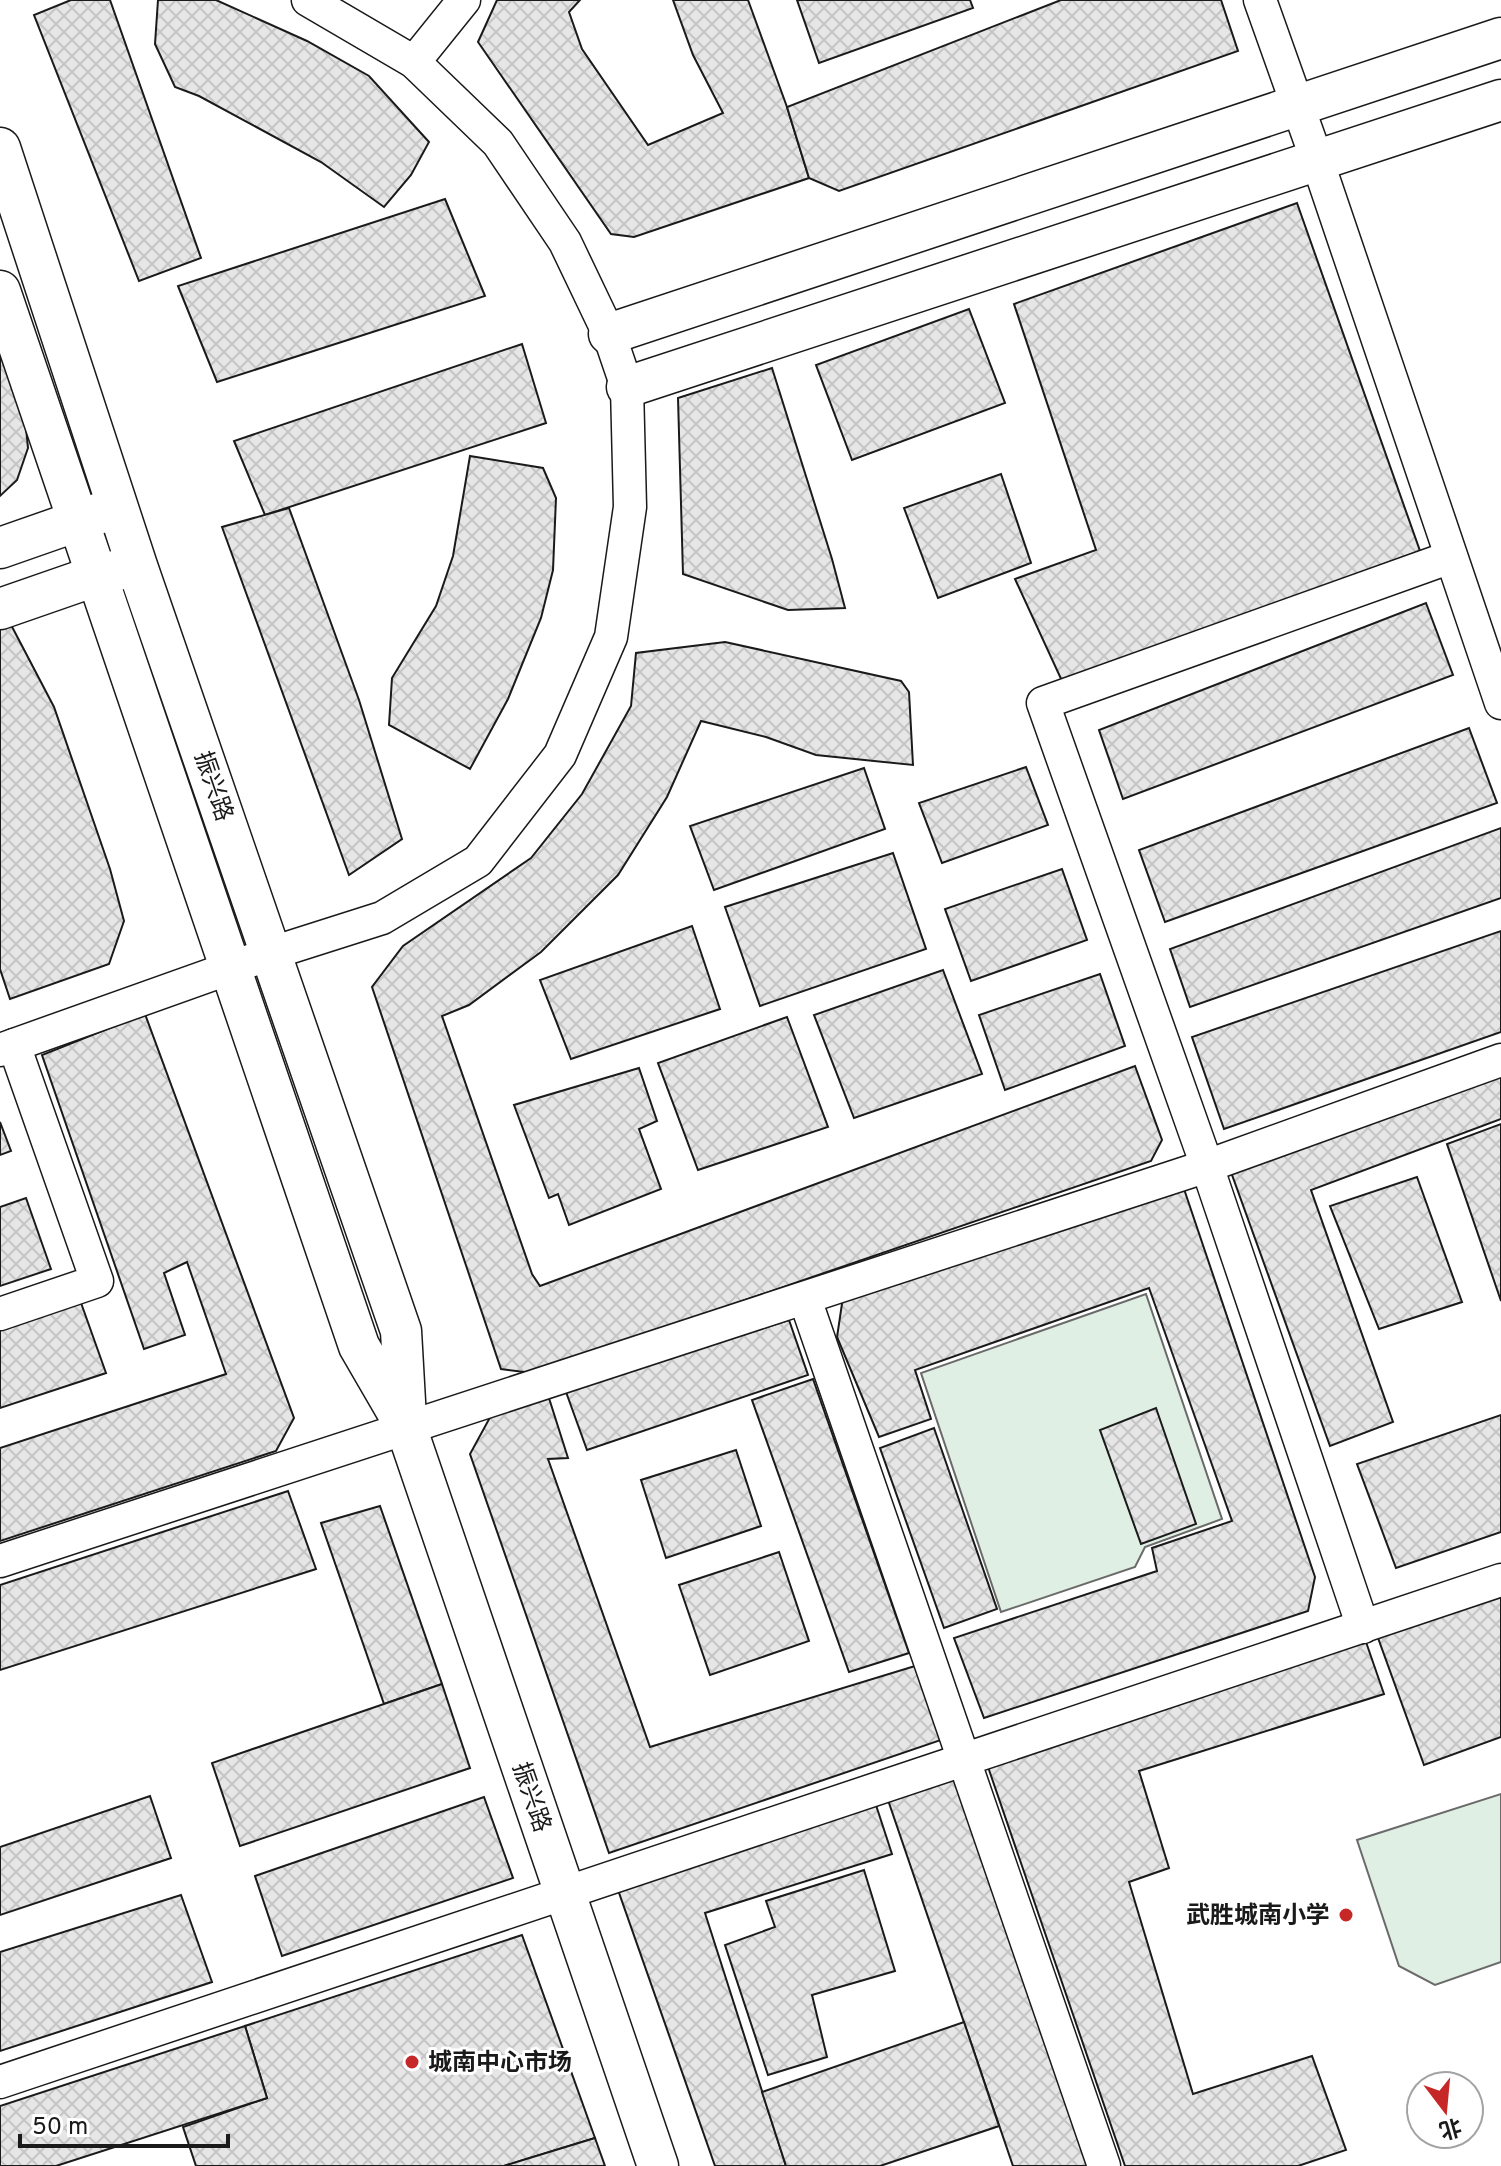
<svg xmlns="http://www.w3.org/2000/svg" width="1501" height="2166" font-family="Overpass,'Noto Sans SC',sans-serif">
<style>
.green{fill:#e0efe3;stroke:#6a6a6a;stroke-width:2}
.building{fill:url(#building-cross-hatch);stroke:#1a1a1a;stroke-width:2}
.lines{fill:none;stroke-linecap:round;stroke-linejoin:round}
.minor-casing{stroke:#1a1a1a;stroke-width:35}
.major-casing{stroke:#1a1a1a;stroke-width:43}
.minor{stroke:#fff;stroke-width:32}
.major{stroke:#fff;stroke-width:40}
.poi-dot{fill:#c62828;stroke:#fff;stroke-width:3}
.labels{text-anchor:middle;stroke-width:6;stroke-linejoin:round;paint-order:stroke}
.street-label{font-size:24px;fill:#1a1a1a;stroke:#fff}
.poi-label{font-size:24px;font-weight:bold;fill:#1a1a1a;stroke:#fff;text-anchor:end}
</style>
<defs>
<pattern id="building-cross-hatch" width="8" height="8" patternUnits="userSpaceOnUse" patternTransform="scale(2)"><rect width="8" height="8" fill="#e6e6e6"/><path d="M0 0l8 8M0 8l8-8" fill="none" stroke="#c5c5c5"/></pattern>
</defs>
<rect width="100%" height="100%" fill="#fff"/>
<g class="green">
<polygon points="1146,1294 1222,1519 1145,1547 1135,1567 1001,1612 921,1373"/>
<polygon points="1501,1794 1501,1962 1435,1985 1399,1966 1357,1840"/>
</g>
<g class="building">
<polygon points="71,0 110,0 201,258 139,281 34,15"/>
<polygon points="158,0 216,0 307,41 369,76 429,142 411,175 384,207 321,162 199,96 175,87 155,44"/>
<polygon points="497,0 580,0 569,12 582,49 648,145 723,113 693,55 673,0 748,0 787,107 809,178 634,237 611,234 478,42"/>
<polygon points="797,0 970,0 973,8 819,63"/>
<polygon points="1061,0 1221,0 1238,51 839,191 809,178 787,107"/>
<polygon points="445,199 485,296 217,382 178,286"/>
<polygon points="1297,203 1420,551 1062,681 1015,579 1096,550 1014,304"/>
<polygon points="969,309 1005,403 852,460 816,365"/>
<polygon points="0,326 22,388 28,448 17,480 0,496"/>
<polygon points="522,344 546,423 265,515 234,441"/>
<polygon points="772,368 832,559 845,608 788,610 683,574 678,398"/>
<polygon points="470,456 543,468 556,498 553,570 541,618 508,699 470,769 389,725 392,678 436,606 453,556"/>
<polygon points="1001,474 1031,563 938,598 904,508"/>
<polygon points="289,508 359,700 402,839 349,875 222,527"/>
<polygon points="1426,603 1453,675 1123,799 1099,730"/>
<polygon points="9,621 54,707 110,869 124,921 109,964 10,999 0,969 0,624"/>
<polygon points="725,642 901,681 909,692 913,765 816,755 766,737 701,721 667,797 618,875 541,952 469,1005 442,1016 532,1274 540,1286 1135,1066 1162,1140 1151,1161 532,1373 501,1369 372,987 403,946 531,858 582,794 631,706 636,653"/>
<polygon points="1469,728 1497,803 1165,922 1139,850"/>
<polygon points="1026,767 1048,825 942,863 919,803"/>
<polygon points="864,768 885,829 714,890 690,826"/>
<polygon points="1501,828 1501,898 1190,1007 1170,949"/>
<polygon points="893,853 926,949 760,1006 725,907"/>
<polygon points="1062,869 1087,940 971,981 945,909"/>
<polygon points="692,926 720,1009 571,1059 540,980"/>
<polygon points="1501,931 1501,1032 1224,1129 1192,1037"/>
<polygon points="943,970 982,1074 854,1118 814,1015"/>
<polygon points="1100,974 1125,1046 1005,1090 979,1015"/>
<polygon points="145,1014 294,1418 276,1451 0,1541 0,1448 226,1374 187,1262 164,1273 185,1335 144,1349 42,1055"/>
<polygon points="787,1017 828,1127 698,1170 658,1063"/>
<polygon points="639,1068 657,1121 639,1129 661,1189 569,1225 558,1194 549,1198 514,1105"/>
<polygon points="1501,1076 1501,1119 1311,1190 1393,1422 1330,1446 1231,1172"/>
<polygon points="0,1122 11,1151 0,1155"/>
<polygon points="1501,1124 1501,1301 1447,1144"/>
<polygon points="1417,1177 1462,1302 1379,1329 1330,1206"/>
<polygon points="1183,1186 1315,1577 1308,1611 984,1718 954,1638 1157,1571 1152,1548 1232,1521 1149,1288 915,1370 931,1419 879,1437 837,1337 843,1297"/>
<polygon points="26,1198 51,1269 0,1286 0,1207"/>
<polygon points="80,1300 106,1373 0,1408 0,1327"/>
<polygon points="789,1320 808,1375 587,1450 566,1392"/>
<polygon points="813,1379 909,1653 849,1672 752,1400"/>
<polygon points="548,1395 568,1458 548,1459 650,1747 915,1666 941,1740 609,1853 470,1454 494,1410"/>
<polygon points="1156,1408 1196,1524 1141,1544 1100,1430"/>
<polygon points="1501,1415 1501,1532 1396,1568 1357,1464"/>
<polygon points="934,1428 997,1609 944,1628 880,1448"/>
<polygon points="736,1450 761,1526 666,1558 641,1480"/>
<polygon points="288,1491 316,1569 0,1670 0,1585"/>
<polygon points="380,1506 442,1684 384,1704 321,1523"/>
<polygon points="779,1552 809,1641 710,1675 679,1585"/>
<polygon points="1501,1593 1501,1737 1424,1765 1377,1635"/>
<polygon points="1366,1642 1384,1694 1139,1771 1169,1868 1129,1882 1193,2094 1312,2056 1346,2150 1298,2166 1125,2166 987,1764"/>
<polygon points="442,1684 470,1768 240,1846 212,1763"/>
<polygon points="952,1772 1089,2166 1013,2166 887,1797"/>
<polygon points="150,1796 171,1858 0,1915 0,1847"/>
<polygon points="484,1797 513,1878 282,1956 255,1876"/>
<polygon points="874,1799 892,1854 705,1913 786,2166 715,2166 617,1887"/>
<polygon points="864,1870 895,1971 812,1995 827,2057 768,2075 725,1945 775,1927 766,1901"/>
<polygon points="181,1895 212,1982 0,2051 0,1952"/>
<polygon points="522,1935 595,2138 504,2166 196,2166 183,2127 267,2098 245,2026"/>
<polygon points="964,2022 999,2126 880,2166 786,2166 762,2092"/>
<polygon points="245,2026 267,2098 56,2166 0,2166 0,2106"/>
<polygon points="595,2138 605,2166 504,2166 523,2160"/>
</g>
<g class="lines">
<g class="minor-casing">
<g id="minor">
<polyline points="1260,0 1317,160 1501,703"/>
<polyline points="414,62 464,0"/>
<polyline points="0,1050 272,953 382,918 478,861 560,755 611,637 630,507 627,387 609,334 565,242 498,143 414,62 308,0"/>
<polyline points="805,1299 1104,2166"/>
<polyline points="0,1314 97,1281 14,1045"/>
<polyline points="0,1561 1207,1166 1501,1060"/>
<polyline points="1363,1627 1207,1166 1043,703 1451,557"/>
<polyline points="0,2082 1501,1580"/>
</g>
</g>
<g class="major-casing">
<g id="major">
<polyline points="0,148 137,566 401,1331 406,1419"/>
<polyline points="0,291 359,1346 406,1427 658,2166"/>
<polyline points="609,334 1501,38"/>
<polyline points="627,387 1501,100"/>
<polyline points="0,548 103,512"/>
<polyline points="0,609 95,576 122,569"/>
</g>
</g>
<use href="#minor" class="minor"/>
<use href="#major" class="major"/>
</g>
<g class="poi-dot">
<circle cx="1346" cy="1915" r="8"/>
<circle cx="412" cy="2062" r="8"/>
</g>
<g class="labels">
<g class="street-label">
<text transform="translate(214 786) rotate(71)" y="8">振兴路</text>
<text transform="translate(532 1797) rotate(71)" y="8">振兴路</text>
</g>
<g class="poi-label">
<text x="1330" y="1923">武胜城南小学</text>
<text x="428" y="2070" text-anchor="start">城南中心市场</text>
</g>
</g>
<g transform="translate(1445 2110) rotate(164)"><circle r="38" fill="#ffffff" stroke="#a3a3a3" stroke-width="2"/>
<path d="M0-6L14 30L0 20L-14 30Z" fill="#c62828"/>
<text y="-12" font-size="22" font-weight="bold" text-anchor="middle" fill="#1a1a1a">北</text>
</g>
<path d="M20 2134v12h208v-12" fill="none" stroke="#1a1a1a" stroke-width="4"/>
<text x="32" y="2134" font-size="24" fill="#1a1a1a" stroke="#ffffff" stroke-width="6" paint-order="stroke">50 m</text>
</svg>
